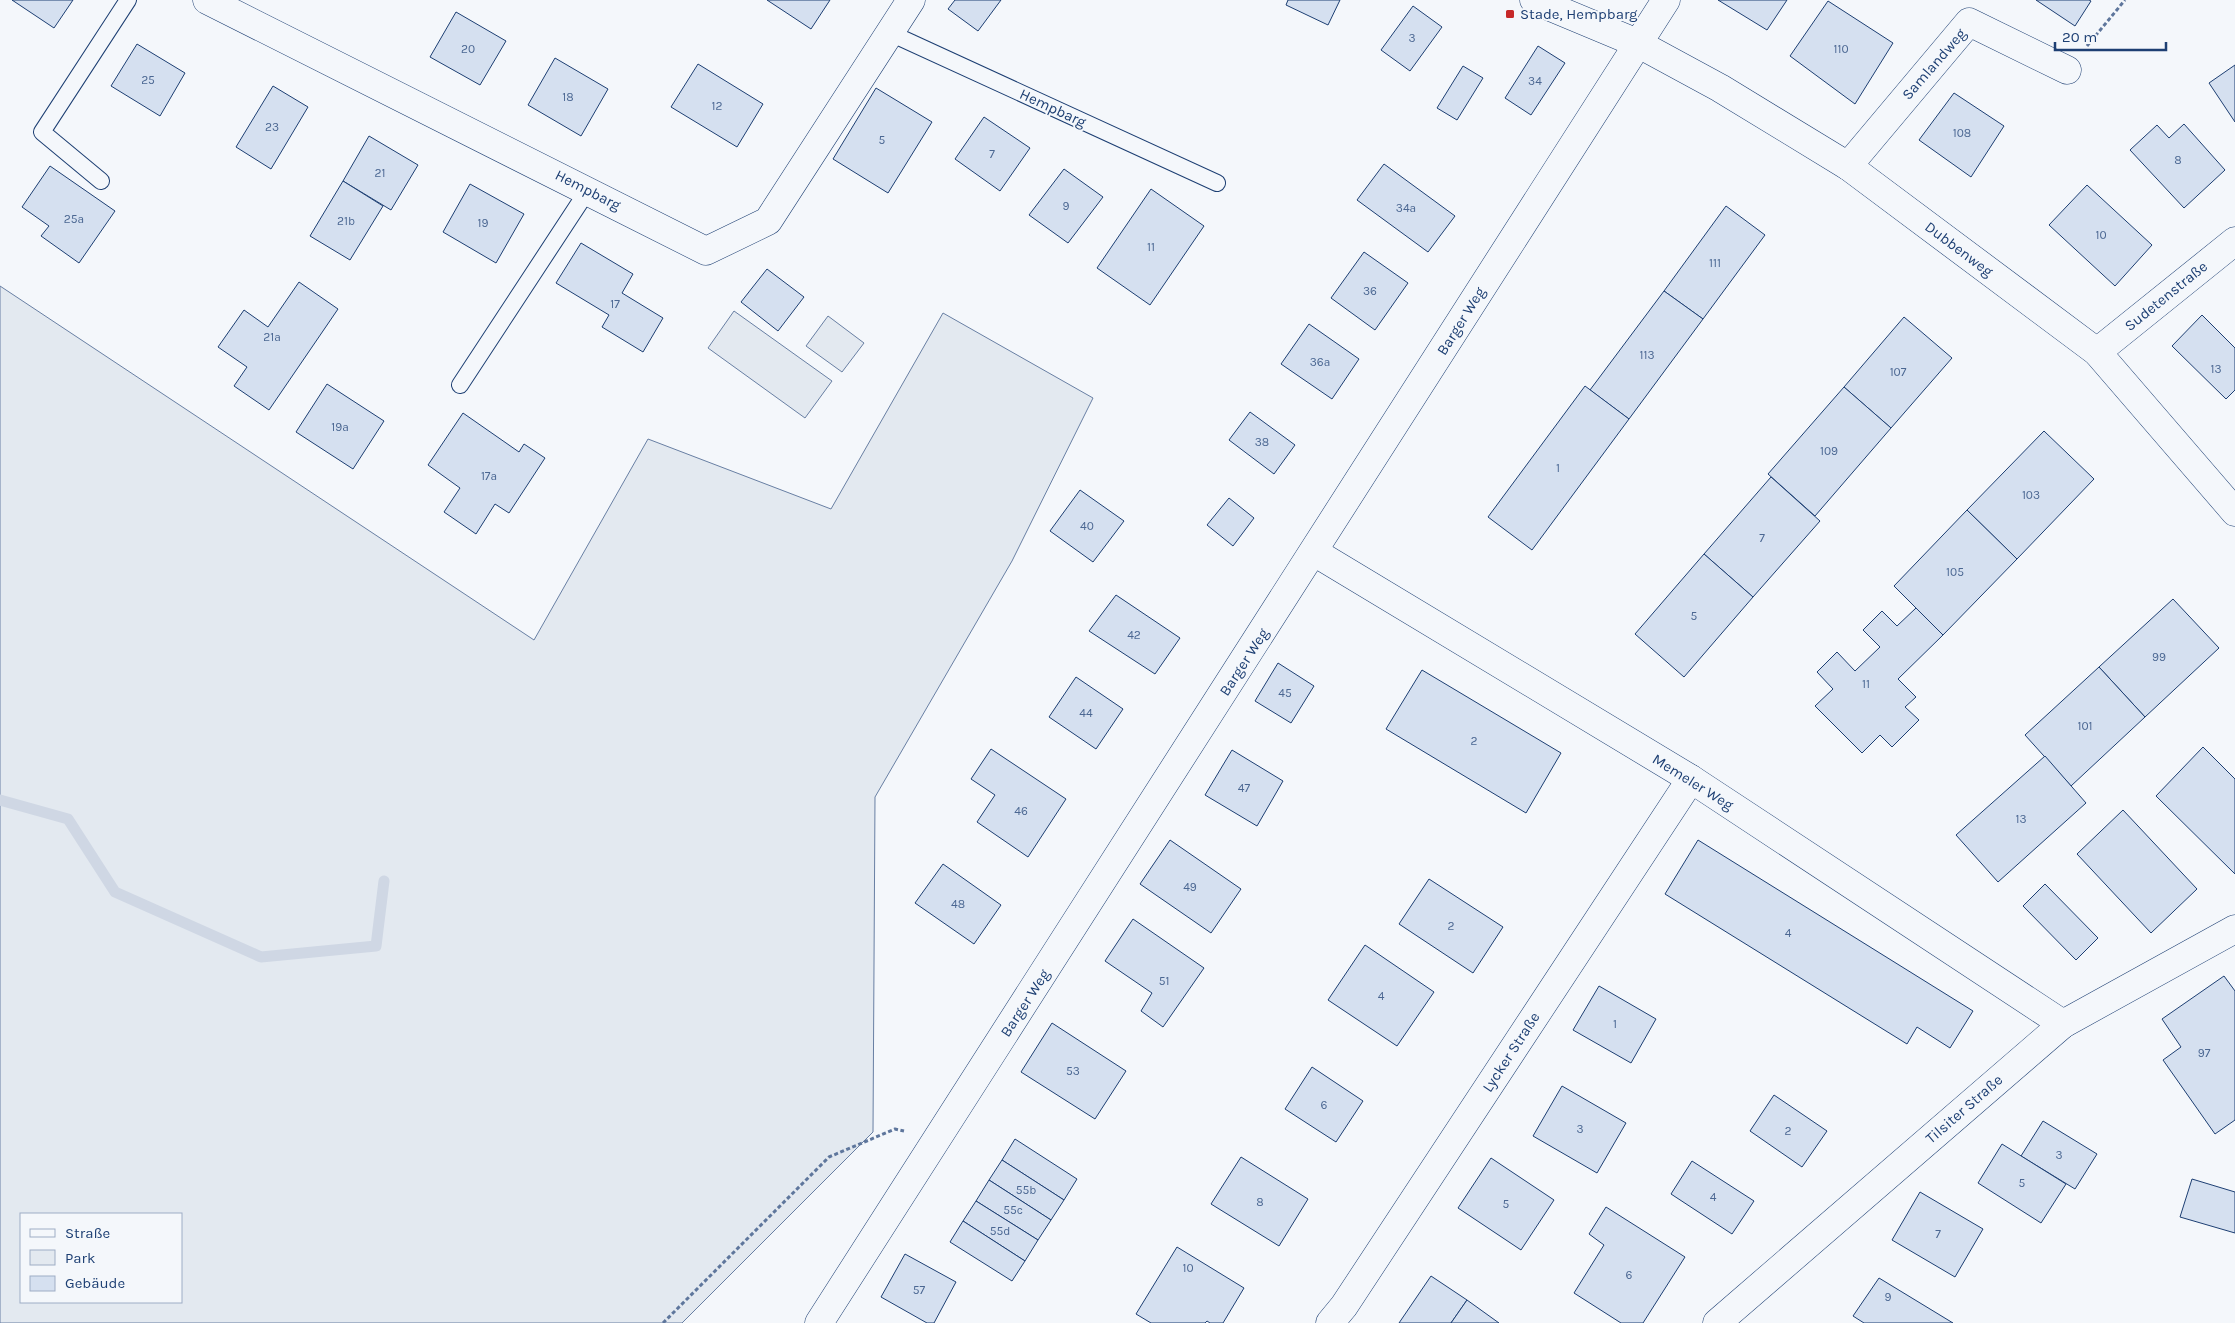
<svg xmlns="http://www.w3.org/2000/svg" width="2235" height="1323" font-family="Karla,sans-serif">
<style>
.green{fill:#e3e9f0;stroke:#687fa3;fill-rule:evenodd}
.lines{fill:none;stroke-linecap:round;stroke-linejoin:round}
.stream{stroke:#cfd7e4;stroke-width:11}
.building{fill:#d5e0f0;stroke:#1d3f73}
.lane-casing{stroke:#1d3f73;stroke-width:18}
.street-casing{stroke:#1d3f73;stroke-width:29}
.path{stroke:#5e769c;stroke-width:3;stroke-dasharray:4 2.5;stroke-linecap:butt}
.lane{stroke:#f4f7fb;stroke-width:16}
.street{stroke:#f4f7fb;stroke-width:28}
.poi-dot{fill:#c62828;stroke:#f4f7fb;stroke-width:2}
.labels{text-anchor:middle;stroke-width:4;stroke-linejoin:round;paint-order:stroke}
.number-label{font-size:12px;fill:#4b6792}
.poi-label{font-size:15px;fill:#1d3f73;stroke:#f4f7fb;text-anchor:start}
.street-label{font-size:15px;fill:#1d3f73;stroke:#f4f7fb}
</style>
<rect width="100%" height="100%" fill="#f4f7fb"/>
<g class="green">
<path d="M0,286l534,354 114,-201 183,70 112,-196 150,85 -81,163 -137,236 -2,335 -191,191h-682zM181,1214v88h-160v-88z"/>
<polygon points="734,311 832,381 805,418 708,348"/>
<polygon points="828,316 864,343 842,372 806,346"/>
</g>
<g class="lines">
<polyline class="stream" points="0,800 68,819 115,892 261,957 376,946 384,881"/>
</g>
<g class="building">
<polygon points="12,0 73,0 54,28"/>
<polygon points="767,0 830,0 811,29"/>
<polygon points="955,0 1001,0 978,31 948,9"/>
<polygon points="1288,0 1340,0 1328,25 1286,5"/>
<polygon points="1718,0 1787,0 1767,30"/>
<polygon points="2036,0 2089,0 2091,1 2075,26"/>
<polygon points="1828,1 1893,43 1855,104 1790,56"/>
<polygon points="1413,6 1442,27 1410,71 1381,50"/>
<polygon points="456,12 506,41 480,85 430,57"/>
<polygon points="137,44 185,73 160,116 111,86"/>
<polygon points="1538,46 1565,63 1531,115 1505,98"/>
<polygon points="555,58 608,89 581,136 528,105"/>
<polygon points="698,64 763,104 737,147 671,107"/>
<polygon points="2235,65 2235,122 2209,83"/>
<polygon points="1463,66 1483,78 1457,120 1437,108"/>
<polygon points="273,86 308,107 271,169 236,147"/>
<polygon points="876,88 932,122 888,193 833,159"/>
<polygon points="1954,93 2004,126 1971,177 1919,140"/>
<polygon points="984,117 1030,148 1000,191 955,159"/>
<polygon points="2184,124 2225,170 2184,208 2130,150 2157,125 2169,138"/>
<polygon points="369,136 418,165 391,210 343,181"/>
<polygon points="1384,164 1455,216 1428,252 1357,200"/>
<polygon points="50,166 115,211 79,263 41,236 49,226 22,207"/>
<polygon points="1064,169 1103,197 1068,243 1029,215"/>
<polygon points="343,181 383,206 350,260 310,236"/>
<polygon points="470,184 524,214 496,263 443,232"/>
<polygon points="2087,185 2152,245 2115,286 2049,225"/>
<polygon points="1151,189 1204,226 1150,305 1097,268"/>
<polygon points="1726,206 1765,235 1703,319 1664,291"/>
<polygon points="581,243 633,274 622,293 663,318 643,352 602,327 609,315 556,283"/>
<polygon points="1364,252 1408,283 1375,330 1331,298"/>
<polygon points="767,269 804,297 778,331 741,302"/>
<polygon points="299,282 338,309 269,410 234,386 247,367 218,347 244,310 268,327"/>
<polygon points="1664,291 1703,319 1629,419 1590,390"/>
<polygon points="2202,315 2235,348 2235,390 2226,399 2172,346"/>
<polygon points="1904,317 1952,358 1891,428 1844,387"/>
<polygon points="1309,324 1359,359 1332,399 1281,364"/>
<polygon points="327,384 384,421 353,469 296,432"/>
<polygon points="1585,386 1629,419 1532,550 1488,517"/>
<polygon points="1844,387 1891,428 1815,516 1768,474"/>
<polygon points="1250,412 1295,445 1274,474 1229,440"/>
<polygon points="463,413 519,452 524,444 545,458 509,513 495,504 476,534 444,512 460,488 428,465"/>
<polygon points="2044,431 2094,479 2017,559 1967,510"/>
<polygon points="1771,477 1820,521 1753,597 1704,554"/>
<polygon points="1080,490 1124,521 1093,562 1050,531"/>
<polygon points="1229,498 1254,518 1233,546 1207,525"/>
<polygon points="1967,510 2017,559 1943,635 1894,586"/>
<polygon points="1704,554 1753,597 1684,677 1635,634"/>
<polygon points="1116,595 1180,638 1155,674 1089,631"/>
<polygon points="2173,599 2219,648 2145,717 2099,667"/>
<polygon points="1916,608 1943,635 1898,679 1916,697 1905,707 1919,720 1892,747 1880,735 1862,753 1815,706 1833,689 1817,672 1837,652 1855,671 1880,647 1863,630 1882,611 1897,626"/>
<polygon points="1278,663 1314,686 1291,723 1255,701"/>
<polygon points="2099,667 2145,717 2071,786 2025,735"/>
<polygon points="1422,670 1561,753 1526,813 1386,729"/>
<polygon points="1076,677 1123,709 1096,749 1049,717"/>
<polygon points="2203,747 2235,779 2235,874 2156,796"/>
<polygon points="991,749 1066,799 1028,857 977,822 995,795 971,779"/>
<polygon points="1232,750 1283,781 1257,826 1205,795"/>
<polygon points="2045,756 2086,803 1998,882 1956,835"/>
<polygon points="2123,810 2197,889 2151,933 2077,854"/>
<polygon points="1170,840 1241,889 1211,933 1140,884"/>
<polygon points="1698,840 1973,1011 1950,1048 1917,1027 1907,1044 1665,894"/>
<polygon points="943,864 1001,905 974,944 915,903"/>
<polygon points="1429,879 1503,927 1473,973 1399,924"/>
<polygon points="2045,884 2098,938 2076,960 2023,906"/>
<polygon points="1133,919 1204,968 1163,1027 1141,1011 1152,993 1105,961"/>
<polygon points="1365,945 1434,992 1397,1046 1328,1000"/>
<polygon points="2224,976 2235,991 2235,1120 2215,1134 2163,1060 2181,1047 2162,1019"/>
<polygon points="1599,986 1656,1019 1631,1063 1573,1030"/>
<polygon points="1052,1023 1126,1071 1095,1119 1021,1072"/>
<polygon points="1312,1067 1363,1101 1336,1142 1285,1109"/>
<polygon points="1562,1086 1626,1123 1597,1173 1533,1136"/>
<polygon points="1774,1095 1827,1131 1802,1167 1750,1131"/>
<polygon points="2043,1121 2097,1154 2075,1189 2021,1156"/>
<polygon points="1015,1139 1077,1179 1064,1200 1002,1160"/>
<polygon points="2002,1144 2066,1184 2041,1223 1978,1183"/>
<polygon points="1241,1157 1308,1199 1279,1246 1211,1204"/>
<polygon points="1491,1158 1554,1200 1521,1250 1458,1208"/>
<polygon points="1002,1160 1064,1200 1051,1220 989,1180"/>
<polygon points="1692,1161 1754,1201 1732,1234 1671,1194"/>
<polygon points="2192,1179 2235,1192 2235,1233 2180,1217"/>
<polygon points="989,1180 1051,1220 1038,1240 976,1201"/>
<polygon points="1920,1192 1983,1229 1955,1277 1892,1240"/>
<polygon points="976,1201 1038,1240 1025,1261 963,1221"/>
<polygon points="1606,1207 1685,1257 1643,1323 1621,1323 1574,1293 1604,1245 1589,1234"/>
<polygon points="963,1221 1025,1261 1012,1281 950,1242"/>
<polygon points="1177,1247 1244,1288 1223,1323 1210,1323 1207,1321 1205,1323 1151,1323 1136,1314"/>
<polygon points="905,1254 956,1282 934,1323 927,1323 881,1297"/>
<polygon points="1431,1276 1467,1300 1451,1323 1399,1323"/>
<polygon points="1879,1278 1953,1323 1864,1323 1853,1316"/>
<polygon points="1467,1300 1499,1323 1451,1323"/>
</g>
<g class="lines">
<g class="lane-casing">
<g id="lane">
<polyline points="890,33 1217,183"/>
<polyline points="101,181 42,132 128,0"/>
<polyline points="460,385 588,190"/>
</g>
</g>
<g class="street-casing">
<g id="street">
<polyline points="207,0 706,251 768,221 911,0"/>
<polyline points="1534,0 1637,43 1720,88 1848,166 2097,352 2235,512"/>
<polyline points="1848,166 1969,22 2067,70"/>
<polyline points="2097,352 2235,241"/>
<polyline points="1314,552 1691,779 2063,1024"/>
<polyline points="819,1323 1666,0"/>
<polyline points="1330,1323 1344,1306 1691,779"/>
<polyline points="1717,1323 2063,1024 2235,929"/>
</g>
</g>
<g class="path">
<polyline points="2087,46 2125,0"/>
<polyline points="663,1323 829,1157 895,1129 904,1131"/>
</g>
<use href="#lane" class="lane"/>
<use href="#street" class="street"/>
</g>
<rect class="poi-dot" x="1505" y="9" width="10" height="10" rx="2.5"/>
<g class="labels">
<g class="number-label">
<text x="1412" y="42">3</text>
<text x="468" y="53">20</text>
<text x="1841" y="53">110</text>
<text x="148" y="84">25</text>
<text x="1535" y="85">34</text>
<text x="568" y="101">18</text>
<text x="717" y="110">12</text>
<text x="272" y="131">23</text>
<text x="1962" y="137">108</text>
<text x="882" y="144">5</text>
<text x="992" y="158">7</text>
<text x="2178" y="164">8</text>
<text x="380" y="177">21</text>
<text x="1066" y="210">9</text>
<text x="1406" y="212">34a</text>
<text x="74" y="223">25a</text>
<text x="346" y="225">21b</text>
<text x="483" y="227">19</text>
<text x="2101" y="239">10</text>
<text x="1151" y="251">11</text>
<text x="1715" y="267">111</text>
<text x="1370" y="295">36</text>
<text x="615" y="308">17</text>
<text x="272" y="341">21a</text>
<text x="1647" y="359">113</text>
<text x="1320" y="366">36a</text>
<text x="2216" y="373">13</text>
<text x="1898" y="376">107</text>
<text x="340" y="431">19a</text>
<text x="1262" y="446">38</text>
<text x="1829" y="455">109</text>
<text x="1558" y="472">1</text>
<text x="489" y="480">17a</text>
<text x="2031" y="499">103</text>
<text x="1087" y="530">40</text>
<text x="1762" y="542">7</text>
<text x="1955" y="576">105</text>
<text x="1694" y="620">5</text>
<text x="1134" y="639">42</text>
<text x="2159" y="661">99</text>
<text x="1866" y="688">11</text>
<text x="1285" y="697">45</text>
<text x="1086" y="717">44</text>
<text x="2085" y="730">101</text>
<text x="1474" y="745">2</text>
<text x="1244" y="792">47</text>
<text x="1021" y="815">46</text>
<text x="2021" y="823">13</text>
<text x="1190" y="891">49</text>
<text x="958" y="908">48</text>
<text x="1451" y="930">2</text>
<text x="1788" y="937">4</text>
<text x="1164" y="985">51</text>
<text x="1381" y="1000">4</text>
<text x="1615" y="1028">1</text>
<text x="2204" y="1057">97</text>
<text x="1073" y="1075">53</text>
<text x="1324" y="1109">6</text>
<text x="1580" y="1133">3</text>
<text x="1788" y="1135">2</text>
<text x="2059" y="1159">3</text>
<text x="2022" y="1187">5</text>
<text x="1026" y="1194">55b</text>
<text x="1713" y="1201">4</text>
<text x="1260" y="1206">8</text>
<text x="1506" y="1208">5</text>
<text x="1013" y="1214">55c</text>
<text x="1000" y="1235">55d</text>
<text x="1938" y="1238">7</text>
<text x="1188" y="1272">10</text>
<text x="1629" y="1279">6</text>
<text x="919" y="1294">57</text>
<text x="1888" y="1301">9</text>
</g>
<g class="poi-label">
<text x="1520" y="19">Stade, Hempbarg</text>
</g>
<g class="street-label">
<text transform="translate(1934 64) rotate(-49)" y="5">Samlandweg</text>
<text transform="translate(1053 108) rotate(25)" y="5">Hempbarg</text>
<text transform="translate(588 190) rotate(27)" y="5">Hempbarg</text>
<text transform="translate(1959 249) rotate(37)" y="5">Dubbenweg</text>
<text transform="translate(2166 296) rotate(-39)" y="5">Sudetenstraße</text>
<text transform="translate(1461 321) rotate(-58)" y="5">Barger Weg</text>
<text transform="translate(1244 662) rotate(-57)" y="5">Barger Weg</text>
<text transform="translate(1693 782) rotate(32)" y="5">Memeler Weg</text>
<text transform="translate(1025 1003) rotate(-57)" y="5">Barger Weg</text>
<text transform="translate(1511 1052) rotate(-57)" y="5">Lycker Straße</text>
<text transform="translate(1964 1109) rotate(-41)" y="5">Tilsiter Straße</text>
</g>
</g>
<rect x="20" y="1213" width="162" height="90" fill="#f4f7fb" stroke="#9eadc5"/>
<rect x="30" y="1229" width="25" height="8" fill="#f4f7fb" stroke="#9eadc5"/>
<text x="65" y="1238" font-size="15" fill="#1d3f73">Straße</text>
<rect x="30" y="1250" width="25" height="15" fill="#e3e9f0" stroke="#9eadc5"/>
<text x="65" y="1263" font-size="15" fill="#1d3f73">Park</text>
<rect x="30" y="1276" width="25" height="15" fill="#d5e0f0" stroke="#9eadc5"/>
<text x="65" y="1288" font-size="15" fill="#1d3f73">Gebäude</text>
<path d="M2055 42v8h111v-8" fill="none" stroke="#1d3f73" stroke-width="2.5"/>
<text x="2062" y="42" font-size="15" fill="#1d3f73" stroke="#f4f7fb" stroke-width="4" paint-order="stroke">20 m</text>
</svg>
